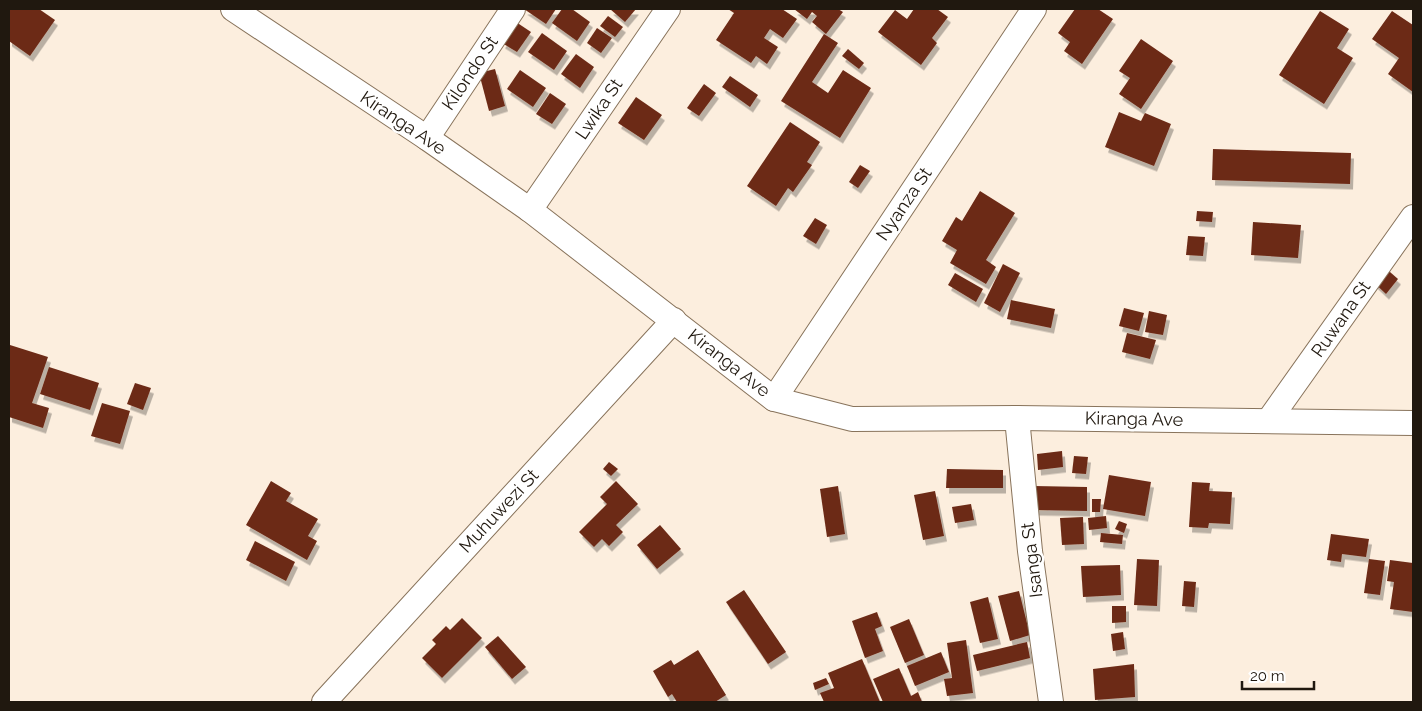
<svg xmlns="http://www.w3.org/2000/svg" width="1422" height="711" font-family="Raleway,sans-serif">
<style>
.building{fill:#6c2a16;filter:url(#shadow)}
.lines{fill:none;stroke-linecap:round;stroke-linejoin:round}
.minor-casing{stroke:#88735b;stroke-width:26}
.minor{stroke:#fff;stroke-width:24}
.labels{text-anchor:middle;stroke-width:5;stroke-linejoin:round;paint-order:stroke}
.street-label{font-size:18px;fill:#20180f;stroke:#fff}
</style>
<defs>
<filter id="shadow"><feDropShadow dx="3" dy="5.5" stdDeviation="0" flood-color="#0004"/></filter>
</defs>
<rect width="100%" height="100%" fill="#fceede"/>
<g class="building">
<polygon points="9,9 39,9 55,20 30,56 9,41"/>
<polygon points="524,9 556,9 546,24"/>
<polygon points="562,9 572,9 590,22 577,41 552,23"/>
<polygon points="610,9 636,9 625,22"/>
<polygon points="728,9 782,9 797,19 783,38 770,29 764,38 778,47 767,64 756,56 751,63 716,40 734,13"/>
<polygon points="794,9 838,9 843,12 826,34 812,22 817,16 812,12 807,19"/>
<polygon points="914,9 937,9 948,17 932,38 937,43 921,65 878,32 895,10 907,19"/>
<polygon points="1075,9 1098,9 1113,19 1082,64 1064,51 1070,42 1058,33"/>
<polygon points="1320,11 1349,29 1337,48 1353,58 1324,104 1279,75"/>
<polygon points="1392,11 1413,25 1413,92 1388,74 1399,58 1372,39"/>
<polygon points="608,16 623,27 615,37 600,26"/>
<polygon points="516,22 531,32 517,52 502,43"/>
<polygon points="597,28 612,38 601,53 587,43"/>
<polygon points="542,33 567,51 554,70 528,52"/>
<polygon points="824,34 838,43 812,82 828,93 843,70 871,88 840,138 781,101"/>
<polygon points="1141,39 1173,61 1141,109 1119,94 1130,78 1119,71"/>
<polygon points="848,49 864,63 859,69 842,56"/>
<polygon points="576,54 594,67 580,88 561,74"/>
<polygon points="495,69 505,106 489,111 479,73"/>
<polygon points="520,70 546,88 533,107 507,89"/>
<polygon points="730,76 758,95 750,107 722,87"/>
<polygon points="704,84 716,93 699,116 687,108"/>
<polygon points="550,93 566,104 552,124 536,114"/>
<polygon points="636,97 662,115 644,140 618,123"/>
<polygon points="1119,112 1141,121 1145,113 1171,124 1154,166 1105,147"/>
<polygon points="790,122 820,142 807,162 812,165 793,192 788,188 776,206 747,186"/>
<polygon points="1213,149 1351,153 1350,184 1212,180"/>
<polygon points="860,165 870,171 858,188 849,182"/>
<polygon points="980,191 1015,213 986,260 996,267 986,284 950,263 957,250 942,241 956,217 962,221"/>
<polygon points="1197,211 1213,212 1212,222 1196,221"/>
<polygon points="815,218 827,225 816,244 803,236"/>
<polygon points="1253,222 1301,225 1298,258 1251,255"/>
<polygon points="1188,236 1205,237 1203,256 1186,255"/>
<polygon points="1003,264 1020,273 1000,312 984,303"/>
<polygon points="1382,265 1398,279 1386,294 1370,279"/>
<polygon points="955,273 983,289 976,302 948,285"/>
<polygon points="1011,300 1055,309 1051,328 1007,319"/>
<polygon points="1124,308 1144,313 1139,331 1119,326"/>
<polygon points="1149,311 1167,315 1163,335 1145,332"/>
<polygon points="1127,333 1156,340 1150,359 1122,352"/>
<polygon points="10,345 48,357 32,403 49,408 43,428 9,417"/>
<polygon points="49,367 99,383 90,410 40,394"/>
<polygon points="135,383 151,388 143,410 127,404"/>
<polygon points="102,403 130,411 120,444 91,436"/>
<polygon points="1062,451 1063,467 1038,470 1037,454"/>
<polygon points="1074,456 1088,457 1086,474 1072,473"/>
<polygon points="609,462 618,469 611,476 603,469"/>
<polygon points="947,469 1003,470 1003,488 946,488"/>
<polygon points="1109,475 1151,482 1145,516 1103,509"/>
<polygon points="271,481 291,493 286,501 318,519 308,536 317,541 307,560 246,525"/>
<polygon points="616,481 638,504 616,525 623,532 609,546 602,539 594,547 579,532 607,504 600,497"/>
<polygon points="1192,482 1210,483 1209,491 1232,492 1230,524 1209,523 1208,528 1189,527"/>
<polygon points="838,486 845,534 827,537 820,489"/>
<polygon points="1034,486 1087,487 1087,511 1034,510"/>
<polygon points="935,491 944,536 923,540 914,495"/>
<polygon points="1092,499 1101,499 1100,512 1092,512"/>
<polygon points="971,504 974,520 955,523 952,507"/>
<polygon points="1106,516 1107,528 1089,530 1088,518"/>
<polygon points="1083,517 1084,544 1062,545 1060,518"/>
<polygon points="1119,521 1127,524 1124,533 1115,529"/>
<polygon points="660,525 681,549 657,569 637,545"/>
<polygon points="1101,533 1123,535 1122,544 1100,542"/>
<polygon points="1331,534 1369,539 1366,557 1342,554 1341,562 1327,560"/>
<polygon points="255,541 295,562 286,581 246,560"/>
<polygon points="1137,559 1159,560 1157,606 1134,605"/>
<polygon points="1369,559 1385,561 1380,595 1364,593"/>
<polygon points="1390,560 1413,563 1413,612 1390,609 1394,582 1387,581"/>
<polygon points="1120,565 1121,595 1083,597 1081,566"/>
<polygon points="1184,581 1196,582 1194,607 1182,606"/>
<polygon points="744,590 786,652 768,664 726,602"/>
<polygon points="1019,591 1030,635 1010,641 998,596"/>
<polygon points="988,597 998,639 980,643 970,602"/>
<polygon points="1112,606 1126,606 1126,622 1112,623"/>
<polygon points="877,612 882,626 875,629 883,651 865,658 852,621"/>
<polygon points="462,618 482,638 442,678 422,658 436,644 432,640 446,626 450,630"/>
<polygon points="909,619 924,655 905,663 890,627"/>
<polygon points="1123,632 1125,649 1113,651 1111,634"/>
<polygon points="498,636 526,667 512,679 485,647"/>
<polygon points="966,640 973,693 947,696 944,679 952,678 947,643"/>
<polygon points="1027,642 1030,658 977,671 973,655"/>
<polygon points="698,650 726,695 715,702 677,702 672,694 668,697 653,671 671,660 674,665"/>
<polygon points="941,652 949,672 915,686 907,666"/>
<polygon points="862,659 880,702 824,702 820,693 834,688 828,673"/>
<polygon points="1134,664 1135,697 1095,700 1093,669"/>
<polygon points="899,668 911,696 918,692 922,702 883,702 873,679"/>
<polygon points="826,678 829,684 815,690 813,683"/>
</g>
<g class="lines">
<g class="minor-casing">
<g id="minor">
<polyline points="233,9 427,138 530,210 774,399 852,419 1017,418 1413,423"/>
<polyline points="427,138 513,9"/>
<polyline points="530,210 668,9"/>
<polyline points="774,399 1034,9"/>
<polyline points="1017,418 1030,551 1051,702"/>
<polyline points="1269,420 1413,217"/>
<polyline points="324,702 674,320"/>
</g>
</g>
<use href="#minor" class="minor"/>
</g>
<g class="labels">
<g class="street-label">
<text transform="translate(470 73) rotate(-56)" y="6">Kilondo St</text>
<text transform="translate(599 109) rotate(-56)" y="6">Lwika St</text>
<text transform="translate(403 123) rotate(34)" y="6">Kiranga Ave</text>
<text transform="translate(904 204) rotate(-56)" y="6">Nyanza St</text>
<text transform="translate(1341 319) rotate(-55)" y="6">Ruwana St</text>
<text transform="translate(729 363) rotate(38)" y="6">Kiranga Ave</text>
<text transform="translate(1134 419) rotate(1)" y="6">Kiranga Ave</text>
<text transform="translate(499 511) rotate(-47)" y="6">Muhuwezi St</text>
<text transform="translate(1032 560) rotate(-97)" y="6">Isanga St</text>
</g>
</g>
<rect width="1422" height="711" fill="none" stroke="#20180f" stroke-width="20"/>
<path d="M1242 681v8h72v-8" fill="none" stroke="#20180f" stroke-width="2.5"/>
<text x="1250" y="681" font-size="15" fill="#20180f" stroke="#ffffff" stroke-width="4" paint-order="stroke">20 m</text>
</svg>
